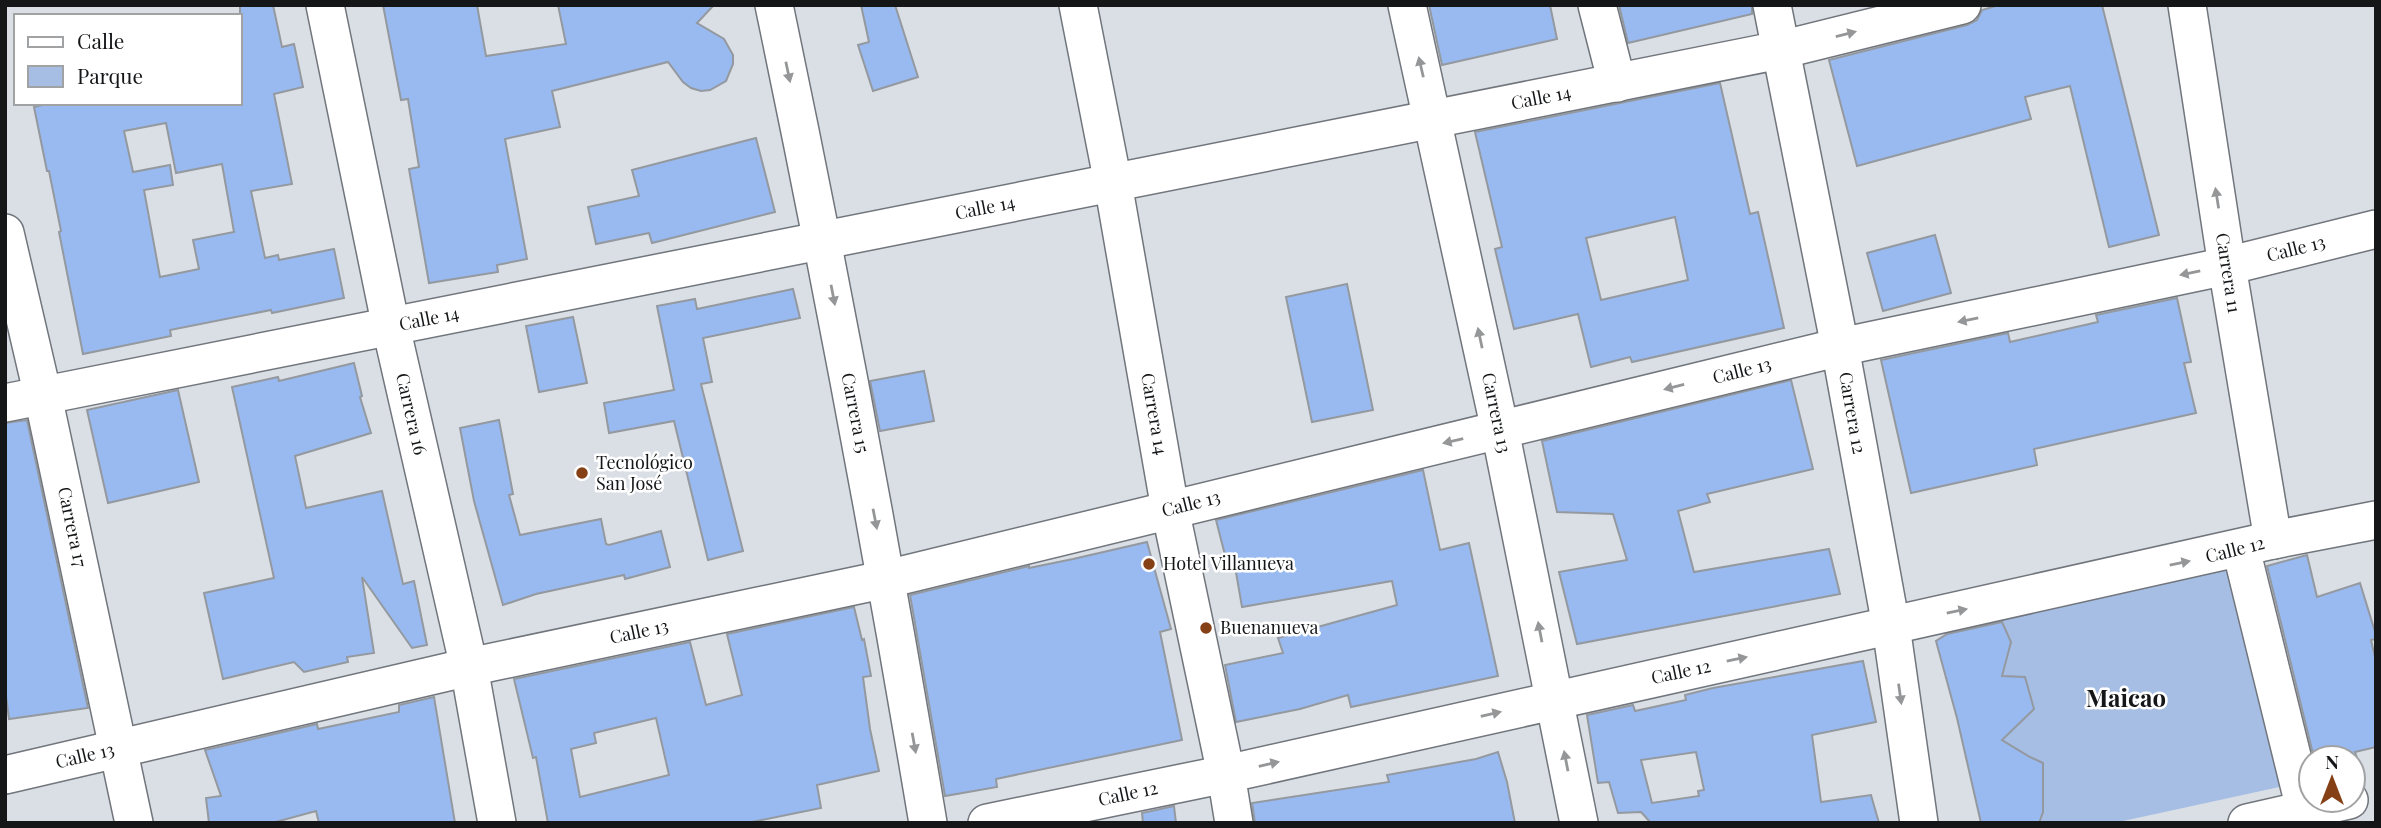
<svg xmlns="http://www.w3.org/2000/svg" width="2381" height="828" font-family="'Playfair Display',serif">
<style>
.green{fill:#a6bee4}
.building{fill:#99baf0;stroke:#9499a0;stroke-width:2;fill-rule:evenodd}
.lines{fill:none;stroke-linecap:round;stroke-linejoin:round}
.minor-casing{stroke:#71757c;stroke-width:40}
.minor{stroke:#fff;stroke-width:37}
.oneway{fill:#959697}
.poi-dot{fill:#854016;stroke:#fff;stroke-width:2.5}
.labels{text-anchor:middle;stroke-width:5;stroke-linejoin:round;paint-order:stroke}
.street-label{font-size:18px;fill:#141618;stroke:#fff}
.poi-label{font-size:18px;fill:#141618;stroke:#fff;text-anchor:start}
.district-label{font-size:24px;font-weight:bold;fill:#141618;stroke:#fff}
</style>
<rect width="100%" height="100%" fill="#dadfe6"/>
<polygon class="green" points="2234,560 2284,786 2114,823 2020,823 1975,616"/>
<g class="building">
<path d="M240,5h33l9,42 12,-3 9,43 -29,7 18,90 -41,7 14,67 13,-3 1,5 55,-11 10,49 -72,15 -1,-3 -101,20 1,6 -88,18 -24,-122 2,-1 -12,-60h-2l-13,-64 17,-4h189zM166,123l10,50 46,-9 12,68 -41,8 6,29 -39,8 -16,-87 29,-5 -3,-20 -37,7 -9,-41z"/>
<polygon points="383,5 477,5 486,56 566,44 558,5 714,5 697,23 724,39 733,55 733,64 726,81 710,90 701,91 691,88 683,82 668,62 552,91 560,127 505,139 527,259 497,265 498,272 429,283 409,169 419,167 408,99 401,100"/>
<polygon points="861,5 895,5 918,77 873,91 858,45 869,42"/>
<polygon points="1429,5 1550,5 1557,39 1442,65"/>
<polygon points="1619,5 1752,5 1752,14 1628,43"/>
<polygon points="1999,5 2102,5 2159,235 2109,247 2070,86 2025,97 2031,119 1857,166 1829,60 1967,25 1977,20 1982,10"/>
<path d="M1720,83l30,131 8,-2 26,116 -152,34 -2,-5 -39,10 -13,-53 -64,15 -19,-80 7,-2 -27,-115zM1675,217l13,63 -87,20 -15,-62z"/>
<polygon points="756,138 775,212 652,243 649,233 596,244 588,207 639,196 632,170"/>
<polygon points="1935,235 1951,293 1883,311 1867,253"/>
<polygon points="1347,284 1373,410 1312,422 1286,297"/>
<polygon points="793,289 800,318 703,338 712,382 701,384 743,551 708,560 674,421 609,433 604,403 674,390 657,306 695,299 697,309"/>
<polygon points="2177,298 2191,362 2184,363 2196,413 2034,449 2037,465 1911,493 1881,360 2008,333 2010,342 2098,322 2096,315"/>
<polygon points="573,317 587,383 539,392 526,326"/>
<polygon points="354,363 362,396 360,397 371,433 295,456 306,508 382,491 403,584 414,581 427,645 412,648 362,577 374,653 347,657 348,662 304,672 294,662 223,679 204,593 274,578 232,387 278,377 279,381"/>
<polygon points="924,371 934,421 880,431 870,381"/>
<polygon points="1791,380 1813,469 1707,494 1710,502 1678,511 1694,572 1829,549 1840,594 1577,644 1559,572 1627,560 1613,514 1557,512 1542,441"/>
<polygon points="178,390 199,482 108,503 87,410"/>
<polygon points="27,420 88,708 9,719 5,689 5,423"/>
<polygon points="499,420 513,494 509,495 520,535 601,519 606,544 609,545 661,531 670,567 625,579 624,575 536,594 503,605 474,501 460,428"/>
<polygon points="1423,470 1440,550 1469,543 1498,676 1351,707 1348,695 1300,709 1236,722 1225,665 1283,653 1278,638 1397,605 1392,581 1242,607 1233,555 1225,555 1216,520"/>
<polygon points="1147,542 1171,629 1160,632 1182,740 996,779 997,787 945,796 910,595 1029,566 1029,568 1073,559"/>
<polygon points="2307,555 2317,597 2360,583 2376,635 2376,639 2371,640 2376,661 2376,747 2355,752 2357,758 2314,758 2267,566"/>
<path d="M854,607l8,33 2,-1 7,37 -8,1 7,52 9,42 -62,14 4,23 -74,15h-199l-12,-66 -3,1 -19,-79 176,-37 16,63 36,-10 -15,-61zM656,718l13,57 -89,22 -9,-48 25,-6 -2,-10z"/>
<polygon points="2002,622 2011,642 2002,676 2025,677 2034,709 2002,740 2030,757 2043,763 2043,812 2039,823 1981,823 1957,718 1936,641 1947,634"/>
<path d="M1863,661l13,61 -64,13 9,67 50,-7 8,28h-228l-10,-11 -23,1 -9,-31 -11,1 -11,-68 46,-10 2,6 51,-11 -1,-5 28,-7zM1696,752l8,38 -6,1 1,5 -47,7 -11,-43z"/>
<polygon points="434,697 455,823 319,823 316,811 272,823 209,823 206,798 221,796 205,750 317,724 318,729 399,712 399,705"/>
<polygon points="1498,752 1507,782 1515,823 1255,823 1252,803 1389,782 1387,775 1476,759"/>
<polygon points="1174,806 1176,823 1143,823 1142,813"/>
</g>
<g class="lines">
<g class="minor-casing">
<g id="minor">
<polyline points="325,5 391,327 469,667 497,823"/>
<path d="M774,5c57,272 108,544 154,818"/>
<polyline points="1078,5 1113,183 1170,509 1226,774 1234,823"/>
<polyline points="1407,5 1500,430 1579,823"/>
<polyline points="1597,5 1617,83"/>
<polyline points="1772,5 1840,347 1891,626 1919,823"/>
<polyline points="2187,5 2227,266 2273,540"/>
<polyline points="5,233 43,396 134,823"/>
<polyline points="5,403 1780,50 1962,5"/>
<polyline points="2241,549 2305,809"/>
<polyline points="5,775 469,667 887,579 1840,347 2227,266 2376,229"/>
<polyline points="987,823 1226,774 2273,540 2376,520"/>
<polyline points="2247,823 2349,800"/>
</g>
</g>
<use href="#minor" class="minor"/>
</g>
<defs><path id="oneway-solid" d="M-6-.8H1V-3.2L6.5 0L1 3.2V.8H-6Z" transform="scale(1.75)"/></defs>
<g class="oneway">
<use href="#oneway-solid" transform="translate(1846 34) rotate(-14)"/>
<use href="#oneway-solid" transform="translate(1421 67) rotate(-103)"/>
<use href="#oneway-solid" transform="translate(788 72) rotate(78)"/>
<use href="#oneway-solid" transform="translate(2217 198) rotate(-99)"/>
<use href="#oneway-solid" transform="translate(2190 273) rotate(168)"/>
<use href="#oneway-solid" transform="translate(833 295) rotate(79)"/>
<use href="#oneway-solid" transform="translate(1968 320) rotate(168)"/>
<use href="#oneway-solid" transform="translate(1480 338) rotate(-102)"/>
<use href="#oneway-solid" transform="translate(1674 387) rotate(166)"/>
<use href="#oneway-solid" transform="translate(1453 441) rotate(167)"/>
<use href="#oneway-solid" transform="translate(875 519) rotate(79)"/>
<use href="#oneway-solid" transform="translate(2180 563) rotate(-12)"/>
<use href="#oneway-solid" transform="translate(1957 611) rotate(-12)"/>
<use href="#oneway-solid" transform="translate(1540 632) rotate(-101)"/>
<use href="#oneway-solid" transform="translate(1737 659) rotate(-12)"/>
<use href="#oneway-solid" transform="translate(1900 694) rotate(82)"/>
<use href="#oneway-solid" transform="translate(1491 714) rotate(-13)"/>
<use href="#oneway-solid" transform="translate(914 743) rotate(80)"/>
<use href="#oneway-solid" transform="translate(1566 761) rotate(-101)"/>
<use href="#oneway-solid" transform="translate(1269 764) rotate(-13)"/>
</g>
<g class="poi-dot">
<circle cx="582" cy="473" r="7"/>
<circle cx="1149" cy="564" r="7"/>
<circle cx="1206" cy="628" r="7"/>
</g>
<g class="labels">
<g class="street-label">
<text transform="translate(1541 98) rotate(-11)" y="6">Calle 14</text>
<text transform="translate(985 208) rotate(-11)" y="6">Calle 14</text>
<text transform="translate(2296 249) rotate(-14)" y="6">Calle 13</text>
<text transform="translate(2228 273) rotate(81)" y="6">Carrera 11</text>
<text transform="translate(429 319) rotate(-11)" y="6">Calle 14</text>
<text transform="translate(1742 371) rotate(-14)" y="6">Calle 13</text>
<text transform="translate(855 413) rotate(79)" y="6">Carrera 15</text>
<text transform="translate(1496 413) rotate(78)" y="6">Carrera 13</text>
<text transform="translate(1852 413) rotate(80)" y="6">Carrera 12</text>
<text transform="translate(411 414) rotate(77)" y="6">Carrera 16</text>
<text transform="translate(1154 414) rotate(80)" y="6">Carrera 14</text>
<text transform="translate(1191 504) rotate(-14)" y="6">Calle 13</text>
<text transform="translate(72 527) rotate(78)" y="6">Carrera 17</text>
<text transform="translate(2235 550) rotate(-14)" y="6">Calle 12</text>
<text transform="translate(639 632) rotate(-12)" y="6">Calle 13</text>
<text transform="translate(1681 672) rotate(-12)" y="6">Calle 12</text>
<text transform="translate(85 756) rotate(-13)" y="6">Calle 13</text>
<text transform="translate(1128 794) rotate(-12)" y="6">Calle 12</text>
</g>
<g class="poi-label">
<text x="596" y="469">Tecnológico<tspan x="596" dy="21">San José</tspan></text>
<text x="1163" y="570">Hotel Villanueva</text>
<text x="1220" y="634">Buenanueva</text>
</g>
<g class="district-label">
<text x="2126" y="707">Maicao</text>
</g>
</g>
<rect width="2381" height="828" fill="none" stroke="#141618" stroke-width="14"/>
<rect x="14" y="14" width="228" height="91" fill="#ffffff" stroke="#a1a2a3" stroke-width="2"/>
<rect x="28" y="37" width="35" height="10" fill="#ffffff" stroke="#a1a2a3" stroke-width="2"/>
<text x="77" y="49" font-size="21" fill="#141618">Calle</text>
<rect x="28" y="66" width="35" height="21" fill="#a6bee4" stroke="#a1a2a3" stroke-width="2"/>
<text x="77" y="84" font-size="21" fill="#141618">Parque</text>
<g transform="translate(2332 779)"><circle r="33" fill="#ffffff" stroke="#a1a2a3" stroke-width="2"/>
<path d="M0-5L12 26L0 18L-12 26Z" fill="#854016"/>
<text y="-10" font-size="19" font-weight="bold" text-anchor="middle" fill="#141618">N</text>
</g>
</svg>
